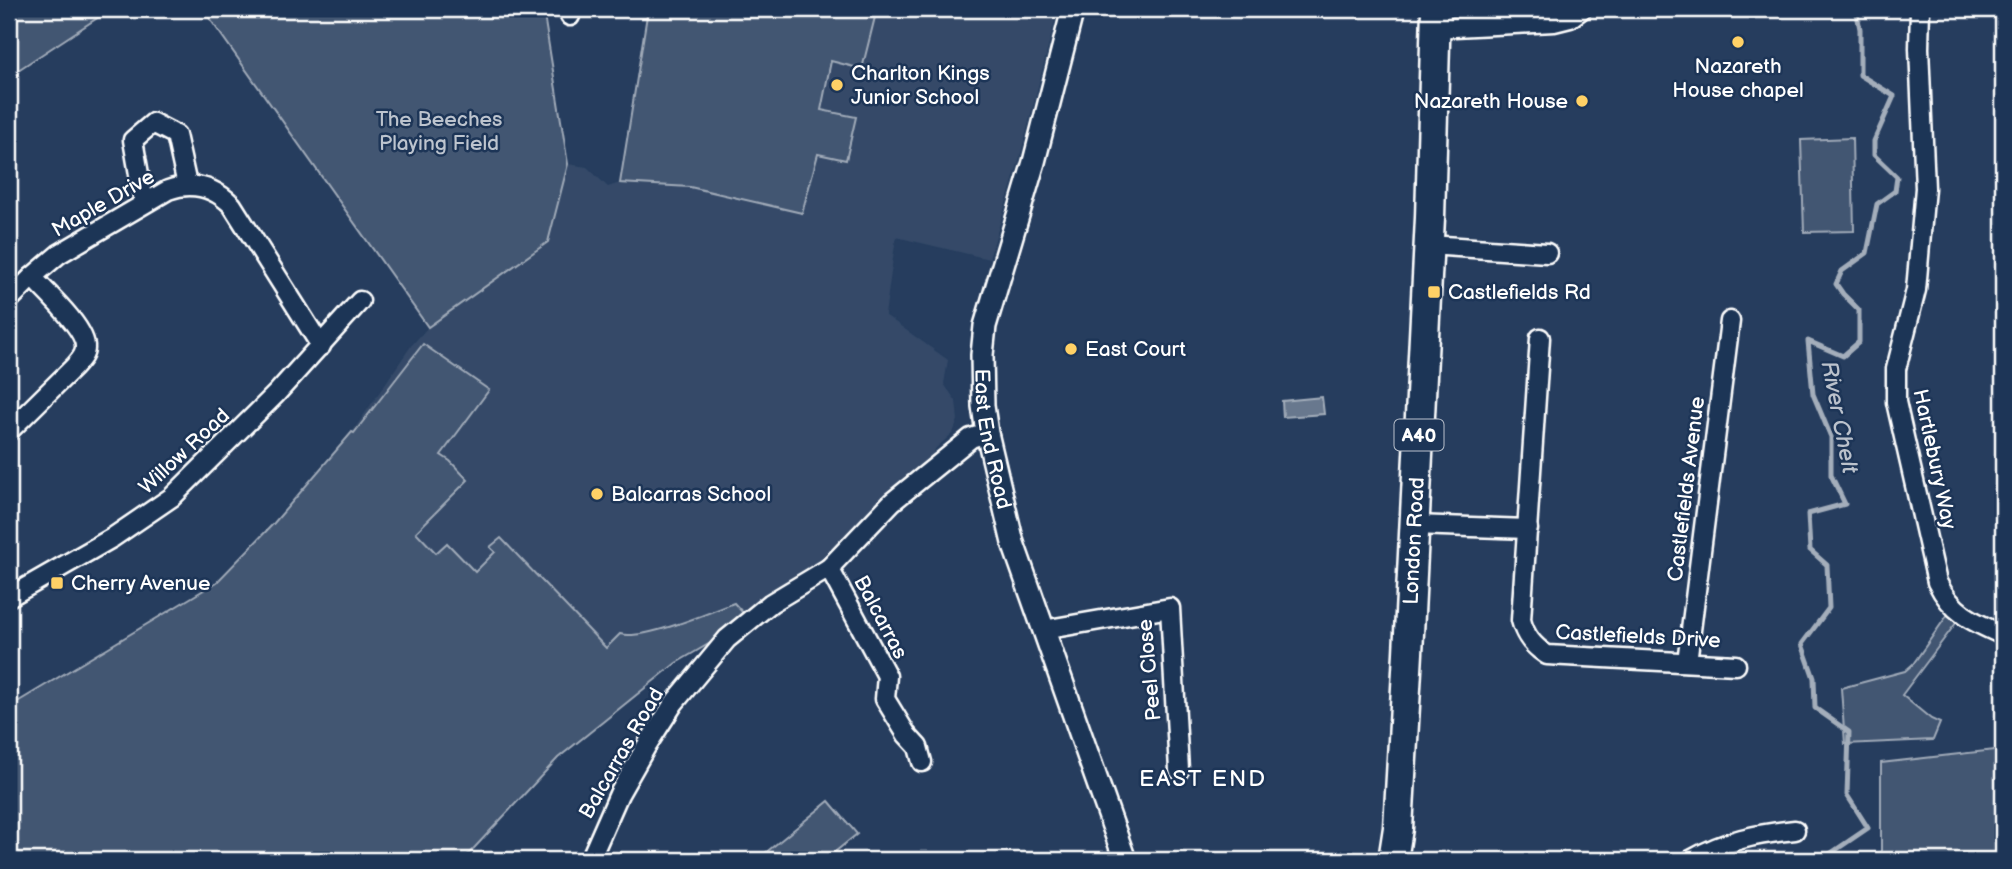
<svg xmlns="http://www.w3.org/2000/svg" width="2012" height="869" font-family="'Balsamiq Sans',sans-serif">
<style>
.built{fill:#344a68}
.green{fill:#425672;stroke:#a0aab8;stroke-width:2}
.water{fill:#67788e;stroke:#a4aebb;stroke-width:2}
.lines{fill:none;stroke-linecap:round;stroke-linejoin:round}
.stream{stroke:#a4aebb;stroke-width:5}
.minor-casing{stroke:#fff;stroke-width:23}
.tertiary-casing{stroke:#fff;stroke-width:26}
.trunk-casing{stroke:#fff;stroke-width:33}
.minor{stroke:#1d3557;stroke-width:18}
.tertiary{stroke:#1d3557;stroke-width:21}
.trunk{stroke:#1d3557;stroke-width:28}
.poi-dot{fill:#ffd166;stroke:#1d3557;stroke-width:2.5}
.labels{text-anchor:middle;stroke-width:5;stroke-linejoin:round;paint-order:stroke}
.shield{fill:#1d3557;stroke:#bbc2cd;stroke-width:2}
.shield-label{font-size:19px;font-weight:bold;fill:#fff}
.poi-label{font-size:21px;fill:#fff;stroke:#1d3557;text-anchor:start}
.park-label{font-size:21px;fill:#bdc4ce;stroke:#1d3557}
.street-label{font-size:21px;fill:#fff;stroke:#1d3557}
.water-label{font-size:23px;font-style:italic;fill:#bbc2cc;stroke:#1d3557}
.neighbourhood-label{font-size:23px;letter-spacing:2px;fill:#fff;stroke:#1d3557}
</style>
<rect width="100%" height="100%" fill="#263d5e"/>
<filter id="ink" filterUnits="userSpaceOnUse"><feTurbulence type="fractalNoise" baseFrequency=".0143" numOctaves="2"/><feDisplacementMap in="SourceGraphic" scale="14" xChannelSelector="R" yChannelSelector="G"/><feConvolveMatrix kernelMatrix="1 2 1 2 8 2 1 2 1" color-interpolation-filters="sRGB"/></filter>
<g filter="url(#ink)">
<polygon class="built" points="648,9 1058,9 1019,161 989,259 896,237 885,315 948,360 944,384 956,401 958,420 953,433 936,448 926,466 824,561 774,594 724,635 676,663 558,758 463,860 9,860 9,707 217,582 274,523 346,441 411,346 428,327 548,242 568,164 587,167 608,187 620,183"/>
<g class="green">
<polygon points="9,9 111,9 9,76"/>
<polygon points="203,9 543,9 568,164 548,242 428,327"/>
<polygon points="648,9 877,9 862,69 831,61 821,110 856,117 846,160 818,154 802,213 690,187 620,183"/>
<polygon points="1852,138 1854,231 1804,232 1801,140"/>
<path d="M423,344l66,46 -48,65 9,6 18,19 -52,52 20,21 11,-10 28,29 20,-20 -5,-5 11,-9 105,110 14,-14c22,7 91,-22 114,-31l11,12 -21,20 -48,28 -118,95 -95,102h-454v-153l208,-125 57,-59 78,-91 2,1z"/>
<polygon points="1953,607 1962,615 1902,695 1931,719 1940,723 1933,740 1845,744 1841,688 1905,671 1913,664"/>
<polygon points="2003,749 2003,860 1881,860 1881,763"/>
<polygon points="829,801 857,834 825,860 770,860 764,854"/>
</g>
<polygon class="water" points="1322,397 1324,414 1283,417 1282,401"/>
<g class="lines">
<polyline class="stream" points="1821,860 1868,828 1847,795 1849,732 1815,708 1814,678 1802,644 1829,608 1827,565 1810,550 1808,514 1845,504 1831,475 1831,437 1813,394 1808,341 1843,356 1859,342 1859,310 1843,294 1836,284 1842,271 1867,253 1877,204 1895,191 1897,177 1874,155 1874,141 1894,96 1860,75 1860,29 1856,9"/>
<g class="minor-casing">
<g id="minor">
<polyline points="570,9 570,16"/>
<path d="M1920,9l-1,39 6,140 -9,102 -20,79v33l41,180c15,31 36,40 66,53"/>
<polyline points="1435,28 1554,22 1570,18 1582,9"/>
<polyline points="144,203 133,140 153,123 176,135 187,185"/>
<polyline points="1429,245 1547,253"/>
<path d="M9,300l23,-23 27,-23 109,-64c25,-9 46,-3 64,15l89,141"/>
<path d="M1540,338l-19,282c4,16 12,26 26,35l189,10"/>
<path d="M9,431l65,-64c5,-6 11,-11 11,-19 2,-19 -40,-57 -53,-71"/>
<polyline points="1414,525 1528,529"/>
<polyline points="829,568 887,676 885,699 907,735 918,747 922,762"/>
<polyline points="9,597 112,538 172,497 276,394 360,301"/>
<polyline points="1043,630 1170,608 1179,770"/>
<polyline points="1687,662 1730,321"/>
<polyline points="590,860 619,794 647,745 674,703 727,639 771,603 829,568 892,502 971,438 987,433"/>
<path d="M1691,860c34,-20 66,-26 104,-30"/>
</g>
</g>
<g class="tertiary-casing">
<g id="tertiary">
<path id="s1" d="M1073,9l-39,153 -49,164 -3,29 1,51 4,27 26,110 112,317"/>
</g>
</g>
<g class="trunk-casing">
<g id="trunk">
<path id="s2" d="M1393,860l5,-32 10,-175 22,-435 6,-209"/>
</g>
</g>
<use href="#minor" class="minor"/>
<use href="#tertiary" class="tertiary"/>
<use href="#trunk" class="trunk"/>
</g>
</g>
<g class="poi-dot">
<circle cx="1738" cy="42" r="7"/>
<circle cx="837" cy="85" r="7"/>
<circle cx="1582" cy="101" r="7"/>
<rect x="1427" y="285" width="14" height="14" rx="3.5"/>
<circle cx="1071" cy="349" r="7"/>
<circle cx="597" cy="494" r="7"/>
<rect x="50" y="576" width="14" height="14" rx="3.5"/>
</g>
<g class="labels">
<rect class="shield" x="1394.5" y="419.5" width="49" height="31" rx="5"/>
<g class="shield-label">
<text x="1419" y="442">A40</text>
</g>
<g class="poi-label">
<text x="1738" y="73" text-anchor="middle">Nazareth<tspan x="1738" dy="24">House chapel</tspan></text>
<text x="851" y="80">Charlton Kings<tspan x="851" dy="24">Junior School</tspan></text>
<text x="1568" y="108" text-anchor="end">Nazareth House</text>
<text x="1448" y="299">Castlefields Rd</text>
<text x="1085" y="356">East Court</text>
<text x="611" y="501">Balcarras School</text>
<text x="71" y="590">Cherry Avenue</text>
</g>
<g class="park-label">
<text x="439" y="126">The Beeches<tspan x="439" dy="24">Playing Field</tspan></text>
</g>
<g class="street-label">
<text transform="translate(103 203) rotate(-30)" y="7">Maple Drive</text>
<text dy="7" stroke="none"><textPath href="#s1" startOffset="443">East End Road</textPath></text>
<text transform="translate(184 451) rotate(-43)" y="7">Willow Road</text>
<text transform="translate(1935 459) rotate(78)" y="7">Hartlebury Way</text>
<text transform="translate(1686 489) rotate(-83)" y="7">Castlefields Avenue</text>
<text dy="7" stroke="none"><textPath href="#s2" startOffset="320">London Road</textPath></text>
<text transform="translate(881 617) rotate(62)" y="7">Balcarras</text>
<text transform="translate(1638 636) rotate(3)" y="7">Castlefields Drive</text>
<text transform="translate(1149 670) rotate(-95)" y="7">Peel Close</text>
<text transform="translate(621 753) rotate(-60)" y="7">Balcarras Road</text>
</g>
<g class="water-label">
<text transform="translate(1840 417) rotate(79)" y="8">River Chelt</text>
</g>
<g class="neighbourhood-label">
<text x="1203" y="786">EAST END</text>
</g>
</g>
<rect width="2012" height="869" fill="none" stroke="#1d3557" stroke-width="35"/>
<rect x="18" y="18" width="1977" height="834" fill="none" stroke="#fff" stroke-width="2.5" filter="url(#ink)"/>
</svg>
